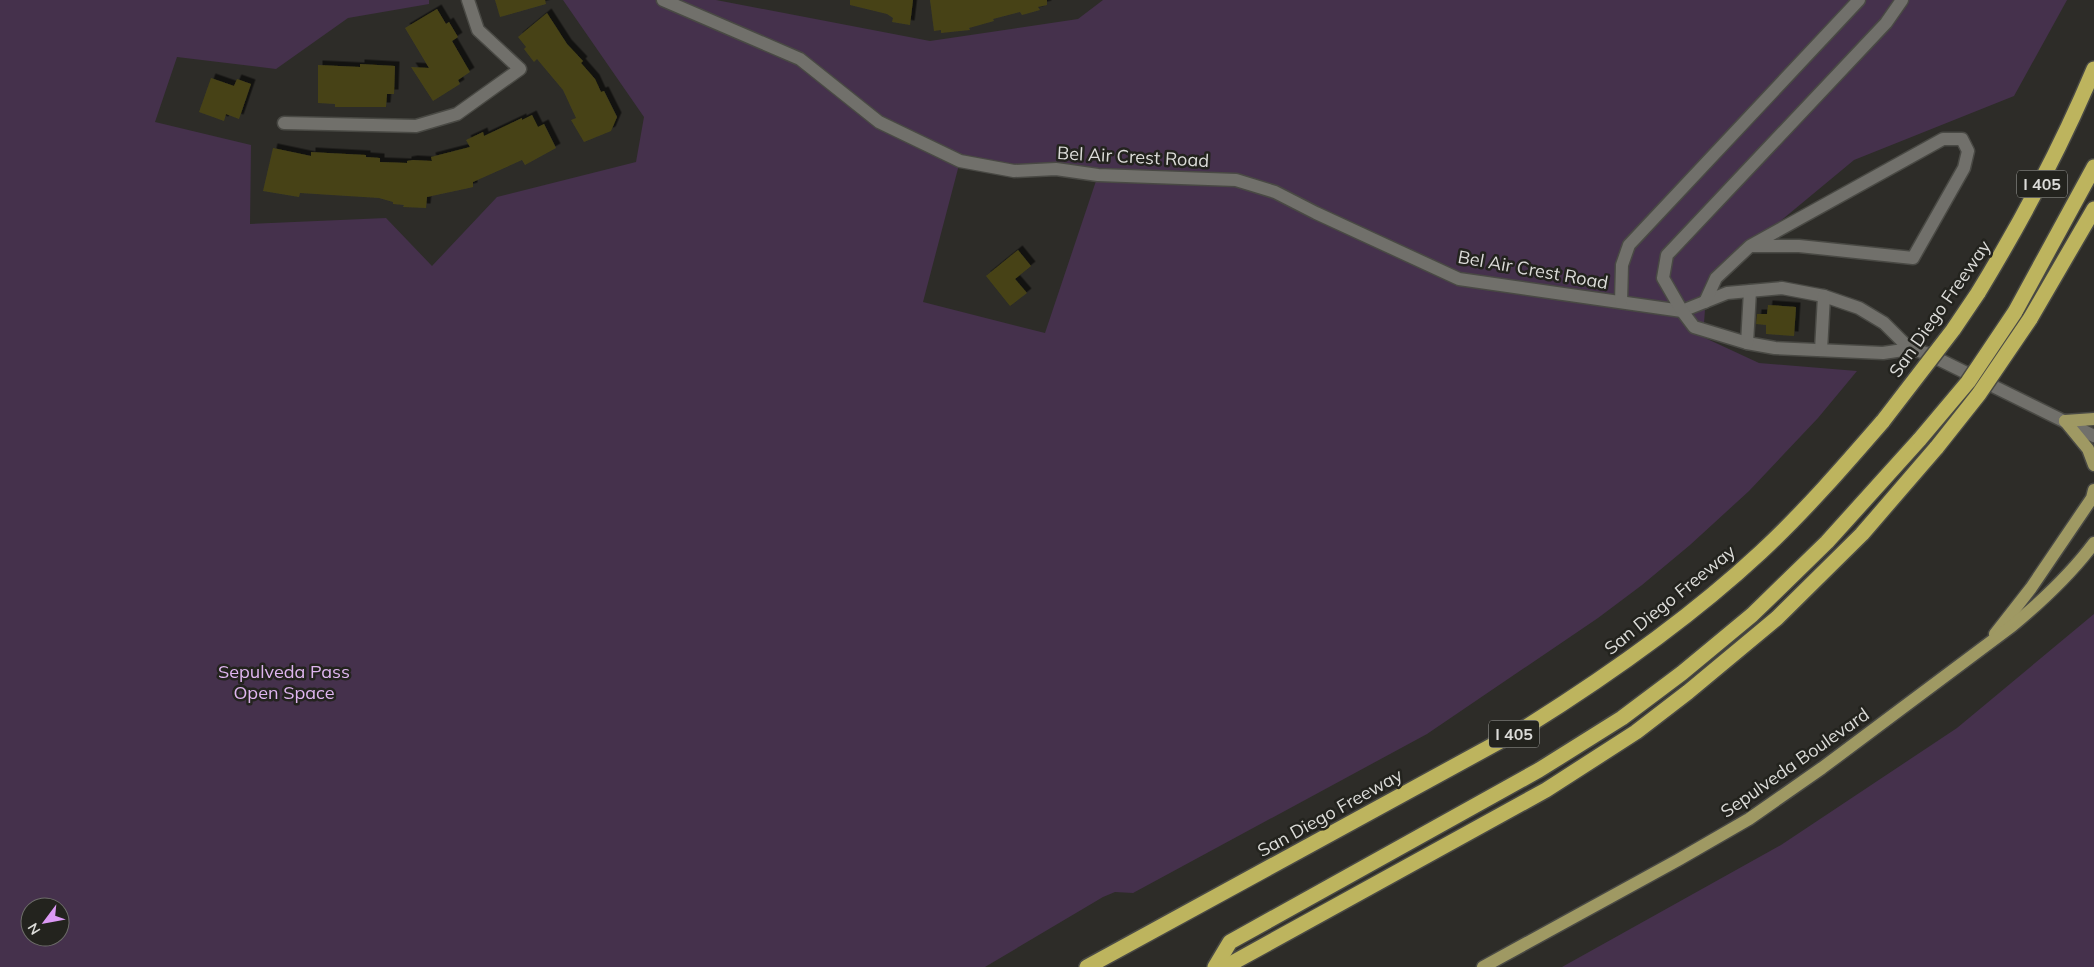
<svg xmlns="http://www.w3.org/2000/svg" width="2094" height="967" font-family="Mulish,sans-serif">
<style>
.green{fill:#45314c;fill-rule:evenodd}
.building{fill:#474318;filter:url(#shadow)}
.lines{fill:none;stroke-linecap:round;stroke-linejoin:round}
.minor-casing{stroke:#494944;stroke-width:15}
.major-casing{stroke:#494944;stroke-width:15}
.highway-casing{stroke:#494944;stroke-width:18}
.minor{stroke:#71706b;stroke-width:12}
.major{stroke:#9f9963;stroke-width:12}
.highway{stroke:#bdb45e;stroke-width:15}
.highway-bridge-casing{stroke:#494944;stroke-width:18;stroke-linecap:butt}
.highway-bridge{stroke:#bdb45e;stroke-width:15}
.labels{text-anchor:middle;stroke-width:5;stroke-linejoin:round;paint-order:stroke}
.shield{fill:#23231e;stroke:#a4a4a1;stroke-width:1}
.shield-label{font-size:16px;font-weight:bold;fill:#dcdcd9}
.street-label{font-size:18px;fill:#dcdcd9;stroke:#23231e}
.park-label{font-size:18px;fill:#dfb5ef;stroke:#23231e}
</style>
<defs>
<filter id="shadow"><feDropShadow dx="4.5" dy="-4.5" stdDeviation="0" flood-color="#0009"/></filter>
</defs>
<rect width="100%" height="100%" fill="#2d2c28"/>
<g class="green">
<path d="M0,0h429v4l-81,14 -72,51 -99,-12 -22,65 96,23 -1,79 136,-6 46,48 65,-69 139,-35 8,-45 -81,-117h153l214,41 148,-22 25,-19h964l-53,96 -160,64 -147,122 -4,55 56,26 98,8 -39,47 -69,73 -59,54 -48,40 -44,33 -171,116 -294,159 -18,-1 -12,5 -118,70h-985zM960,161l138,14 -53,158 -122,-31zM30,907h30v30h-30z"/>
<polygon points="2094,614 2094,967 1562,967 1781,845 1957,728"/>
</g>
<g class="building">
<polygon points="495,0 545,0 546,4 500,17"/>
<polygon points="850,0 913,0 910,25 892,22 893,18 887,14 850,5"/>
<polygon points="930,0 1047,0 1047,5 1038,7 1040,10 1022,15 1020,12 993,19 994,21 969,28 970,30 941,33 941,30 934,31"/>
<polygon points="437,9 446,24 449,22 458,37 452,41 470,72 458,80 460,84 433,101 411,67 429,68 405,28"/>
<polygon points="547,13 567,44 583,61 581,63 595,79 601,92 604,91 617,117 611,131 584,142 571,120 576,118 563,90 537,59 534,62 524,49 526,47 518,37"/>
<polygon points="360,64 395,66 394,94 387,94 386,107 335,107 335,104 318,103 318,65 360,67"/>
<polygon points="211,78 234,86 237,79 251,84 239,119 226,114 224,121 199,112"/>
<polygon points="532,115 538,127 544,124 556,148 525,165 522,160 473,182 473,187 469,188 427,197 426,208 403,207 404,205 393,204 393,202 379,198 300,193 299,197 263,191 273,148 311,156 311,152 328,153 366,155 366,157 380,158 380,162 407,163 407,161 413,160 432,161 431,157 470,147 466,140 483,132 484,136 522,118 522,120"/>
<polygon points="1018,250 1031,266 1015,279 1027,293 1010,306 986,276"/>
<polygon points="1768,305 1796,307 1794,336 1766,334 1766,325 1756,324 1757,314 1767,314"/>
</g>
<g class="lines">
<g class="minor-casing">
<g id="minor">
<polyline points="663,0 800,59 879,122 960,161 1014,171 1056,169 1098,175 1236,180 1275,192 1316,213 1459,279 1682,311 1727,293 1782,288 1824,296 1859,308 1884,323 1910,349"/>
<polyline points="1902,0 1886,23 1667,255 1663,278 1682,311 1694,327 1747,343 1775,348 1883,353 1910,349 1926,353 2094,436"/>
<polyline points="284,123 416,126 457,114 520,69 478,30 468,0"/>
<polyline points="1621,302 1622,265 1629,245 1859,0"/>
<polyline points="1705,302 1716,278 1750,246 1799,246 1913,258 1964,168 1968,151 1962,139 1943,139 1750,246"/>
<polyline points="1747,343 1750,291"/>
<polyline points="1821,350 1824,296"/>
</g>
</g>
<g class="major-casing">
<g id="major">
<polyline points="2065,421 2088,449 2094,465"/>
<polyline points="2065,421 2094,419"/>
<polyline points="1995,634 2031,588 2092,498 2094,490"/>
<path d="M1483,967l195,-107 71,-41 73,-51 190,-142c30,-25 59,-52 82,-83"/>
</g>
</g>
<g class="highway-casing">
<g id="highway">
<path d="M1978,293c45,-74 82,-143 116,-224"/>
<polyline points="2015,312 2094,167"/>
<polyline points="2030,319 2094,209"/>
<path d="M1087,967l439,-240c83,-52 163,-108 235,-175 44,-41 83,-86 122,-131"/>
<polyline points="1215,967 1230,942 1539,770 1622,718 1682,673 1752,615 1827,542 1920,439"/>
<polyline points="1225,967 1546,790 1636,732 1688,692 1777,618 1862,534 1937,447"/>
</g>
</g>
<use href="#minor" class="minor"/>
<use href="#major" class="major"/>
<use href="#highway" class="highway"/>
<g class="highway-bridge-casing">
<g id="highway-bridge">
<polyline points="1883,421 1953,330 1978,293"/>
<polyline points="1920,439 1968,382 2015,312"/>
<polyline points="1937,447 1979,394 2030,319"/>
</g>
</g>
<use href="#highway-bridge" class="highway-bridge"/>
</g>
<g class="labels">
<g class="shield">
<rect x="2017" y="170.5" width="50" height="27" rx="4"/>
<rect x="1489" y="720.5" width="50" height="27" rx="4"/>
</g>
<g class="shield-label">
<text x="2042" y="190">I 405</text>
<text x="1514" y="740">I 405</text>
</g>
<g class="street-label">
<text transform="translate(1133 157) rotate(3)" y="6">Bel Air Crest Road</text>
<text transform="translate(1533 270) rotate(10)" y="6">Bel Air Crest Road</text>
<text transform="translate(1940 309) rotate(-55)" y="6">San Diego Freeway</text>
<text transform="translate(1670 600) rotate(-39)" y="6">San Diego Freeway</text>
<text transform="translate(1795 763) rotate(-35)" y="6">Sepulveda Boulevard</text>
<text transform="translate(1330 813) rotate(-29)" y="6">San Diego Freeway</text>
</g>
<g class="park-label">
<text x="284" y="678">Sepulveda Pass<tspan x="284" dy="21">Open Space</tspan></text>
</g>
</g>
<g transform="translate(45 922) rotate(238)"><circle r="24" fill="#23231e" stroke="#6d6d69"/>
<path d="M0-4L9 19L0 12L-9 19Z" fill="#dc99f5"/>
<text y="-8" font-size="14" font-weight="bold" text-anchor="middle" fill="#dcdcd9">N</text>
</g>
</svg>
